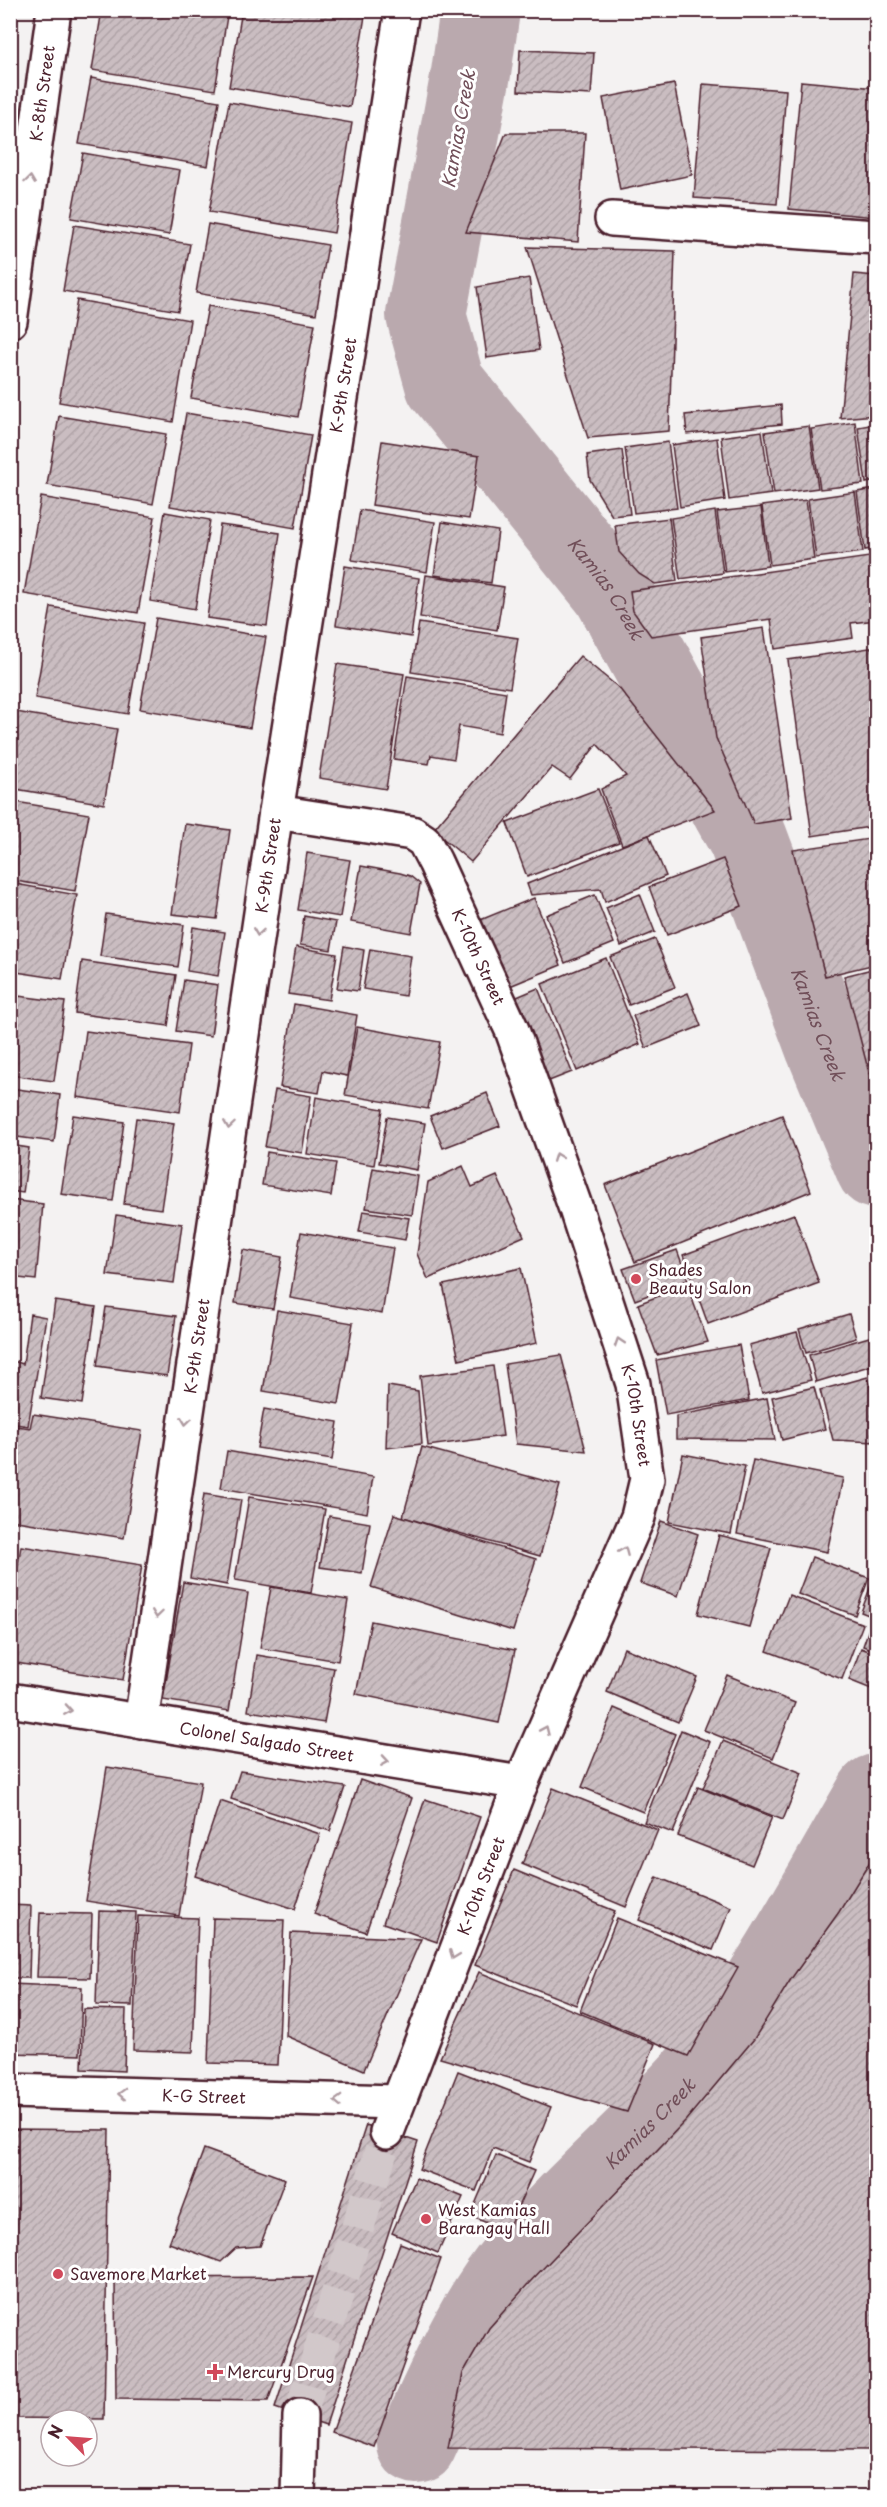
<svg xmlns="http://www.w3.org/2000/svg" width="887" height="2507" font-family="'Playpen Sans',sans-serif">
<style>
.lines{fill:none;stroke-linecap:round;stroke-linejoin:round}
.river{stroke:#baa9ae;stroke-width:80}
.building{fill:url(#building-hatch);stroke:#4a1f2b;stroke-width:1.5}
.minor-tunnel{stroke:#d2c8ca;stroke-width:33;stroke-dasharray:33 16;stroke-linecap:butt}
.minor-casing{stroke:#4a1f2b;stroke-width:38}
.minor{stroke:#fff;stroke-width:33}
.oneway{stroke:#ae9aa0}
.poi-dot{fill:#d1495b;stroke:#fff;stroke-width:2}
.labels{text-anchor:middle;stroke-width:6;stroke-linejoin:round;paint-order:stroke}
.street-label{font-size:16px;fill:#4a1f2b;stroke:#fff}
.poi-label{font-size:16px;fill:#4a1f2b;stroke:#fff;text-anchor:start}
.water-label{font-size:18px;font-style:italic;fill:#714f59;stroke:#fff}
</style>
<defs>
<pattern id="building-hatch" width="6" height="6" patternUnits="userSpaceOnUse" patternTransform="scale(1.5)"><rect width="6" height="6" fill="#cabdc1"/><path d="M-1 1l2-2M0 6l6-6M5 7l2-2" fill="none" stroke="#afa2a6"/></pattern>
</defs>
<rect width="100%" height="100%" fill="#f4f2f2"/>
<filter id="ink" filterUnits="userSpaceOnUse"><feTurbulence type="fractalNoise" baseFrequency=".0167" numOctaves="2"/><feDisplacementMap in="SourceGraphic" scale="12" xChannelSelector="R" yChannelSelector="G"/><feConvolveMatrix kernelMatrix="1 2 1 2 8 2 1 2 1" color-interpolation-filters="sRGB"/></filter>
<g filter="url(#ink)">
<g class="lines">
<g class="river">
<path id="s1" d="M480,10l-9,63 -45,242 19,69 167,207 136,248 77,207 51,123"/>
<path id="s2" d="M417,2444c30,-65 57,-131 103,-186 40,-47 86,-89 130,-133 23,-23 48,-47 67,-73 61,-81 108,-171 159,-258"/>
</g>
</g>
<g class="building">
<polygon points="102,10 228,10 215,90 92,70"/>
<polygon points="242,10 366,10 350,107 229,87"/>
<polygon points="520,50 594,53 591,95 518,91"/>
<polygon points="91,78 219,101 208,166 79,144"/>
<polygon points="801,81 876,88 876,217 789,209"/>
<polygon points="674,84 692,175 620,190 603,98"/>
<polygon points="703,84 786,90 777,204 694,198"/>
<polygon points="229,102 352,123 334,233 209,212"/>
<polygon points="506,133 585,133 578,242 466,232"/>
<polygon points="83,153 180,170 169,235 71,218"/>
<polygon points="208,224 328,245 316,314 196,293"/>
<polygon points="74,225 190,244 178,311 63,291"/>
<polygon points="527,247 675,251 669,431 588,438"/>
<polygon points="854,274 876,276 876,415 840,418"/>
<polygon points="529,278 539,350 487,358 477,287"/>
<polygon points="77,300 190,320 173,422 59,402"/>
<polygon points="208,306 315,324 298,417 191,398"/>
<polygon points="781,405 782,424 687,434 685,415"/>
<polygon points="186,413 311,435 295,528 170,506"/>
<polygon points="59,416 166,434 153,504 47,485"/>
<polygon points="855,422 863,484 820,489 811,429"/>
<polygon points="876,424 876,481 866,483 858,427"/>
<polygon points="809,426 818,488 774,494 765,432"/>
<polygon points="762,431 771,494 729,500 721,437"/>
<polygon points="717,438 725,500 680,507 672,445"/>
<polygon points="382,441 479,456 469,519 372,505"/>
<polygon points="668,442 677,508 634,513 625,448"/>
<polygon points="622,450 630,514 612,516 590,480 587,455"/>
<polygon points="876,489 876,548 865,550 857,492"/>
<polygon points="855,492 863,552 816,558 808,499"/>
<polygon points="41,497 155,517 138,613 24,594"/>
<polygon points="806,500 814,559 770,565 762,506"/>
<polygon points="761,507 768,566 725,572 717,512"/>
<polygon points="360,510 435,522 427,572 352,560"/>
<polygon points="715,511 723,573 680,579 671,518"/>
<polygon points="165,512 210,520 195,609 150,601"/>
<polygon points="669,518 677,581 655,584 639,574 619,552 615,525"/>
<polygon points="442,522 498,531 491,583 434,575"/>
<polygon points="220,525 280,533 267,626 207,618"/>
<polygon points="876,556 876,620 851,623 853,638 775,649 771,619 651,636 633,611 630,591"/>
<polygon points="345,566 419,578 411,637 336,625"/>
<polygon points="426,575 504,587 497,630 420,617"/>
<polygon points="51,607 144,623 128,714 35,698"/>
<polygon points="156,618 266,637 250,728 140,709"/>
<polygon points="419,623 518,638 510,688 411,672"/>
<polygon points="764,628 792,818 754,824 716,738 701,637"/>
<polygon points="876,647 876,826 812,836 788,660"/>
<polygon points="580,656 619,688 715,810 622,845 601,789 626,776 597,744 570,779 552,767 471,862 433,830"/>
<polygon points="337,664 404,674 386,789 319,778"/>
<polygon points="407,676 506,692 500,733 459,726 454,759 431,755 429,764 394,759"/>
<polygon points="10,711 117,729 104,804 10,788"/>
<polygon points="598,789 619,842 527,877 507,823"/>
<polygon points="10,801 89,814 75,891 10,880"/>
<polygon points="185,824 230,830 217,919 172,914"/>
<polygon points="649,835 666,876 605,902 601,889 531,895 527,884"/>
<polygon points="876,838 876,964 825,976 793,850"/>
<polygon points="307,853 350,860 340,917 298,910"/>
<polygon points="723,859 742,906 667,935 649,887"/>
<polygon points="361,866 400,873 410,876 420,884 411,933 351,922"/>
<polygon points="10,883 77,895 62,979 10,971"/>
<polygon points="640,894 655,932 621,946 606,908"/>
<polygon points="595,895 614,943 565,963 546,915"/>
<polygon points="534,898 561,965 500,990 473,923"/>
<polygon points="106,914 184,925 178,967 100,956"/>
<polygon points="304,916 336,922 331,950 300,945"/>
<polygon points="193,927 225,932 218,976 187,971"/>
<polygon points="655,939 675,987 629,1005 610,957"/>
<polygon points="344,946 364,950 358,991 337,988"/>
<polygon points="296,947 337,954 329,1000 288,994"/>
<polygon points="370,949 411,956 405,996 363,989"/>
<polygon points="606,958 640,1044 577,1071 542,984"/>
<polygon points="82,961 176,975 168,1026 75,1013"/>
<polygon points="876,968 876,1100 844,976"/>
<polygon points="184,980 218,985 211,1036 176,1031"/>
<polygon points="538,988 572,1072 544,1083 510,1000"/>
<polygon points="688,993 701,1026 646,1048 633,1016"/>
<polygon points="10,995 65,1002 54,1081 10,1075"/>
<polygon points="294,1004 357,1015 347,1076 323,1071 319,1093 280,1087"/>
<polygon points="357,1027 440,1042 428,1109 345,1095"/>
<polygon points="86,1031 189,1045 180,1112 77,1097"/>
<polygon points="10,1088 60,1095 54,1142 10,1136"/>
<polygon points="275,1090 311,1096 302,1153 265,1147"/>
<polygon points="487,1093 500,1126 443,1148 430,1116"/>
<polygon points="316,1097 383,1109 374,1165 307,1154"/>
<polygon points="73,1115 124,1122 113,1201 61,1194"/>
<polygon points="782,1115 811,1191 635,1262 605,1185"/>
<polygon points="387,1117 425,1123 417,1170 379,1163"/>
<polygon points="136,1118 174,1123 161,1209 124,1204"/>
<polygon points="10,1145 29,1148 23,1193 10,1191"/>
<polygon points="267,1152 336,1163 331,1196 262,1185"/>
<polygon points="463,1166 472,1187 497,1176 524,1236 428,1279 417,1254 428,1182"/>
<polygon points="373,1168 418,1176 412,1215 366,1208"/>
<polygon points="10,1200 43,1204 36,1280 10,1277"/>
<polygon points="363,1211 409,1218 405,1240 359,1232"/>
<polygon points="794,1214 819,1283 708,1324 683,1255"/>
<polygon points="116,1215 182,1224 174,1283 107,1275"/>
<polygon points="301,1232 393,1248 382,1314 290,1298"/>
<polygon points="243,1250 282,1257 273,1309 235,1303"/>
<polygon points="677,1250 688,1280 635,1300 623,1269"/>
<polygon points="521,1268 537,1343 459,1360 443,1285"/>
<polygon points="687,1285 708,1342 657,1355 638,1304"/>
<polygon points="55,1301 96,1307 82,1404 41,1398"/>
<polygon points="106,1307 176,1316 167,1376 97,1366"/>
<polygon points="277,1310 353,1323 339,1404 263,1391"/>
<polygon points="30,1314 46,1317 28,1426 10,1423 10,1360 23,1364"/>
<polygon points="849,1314 856,1338 806,1353 799,1329"/>
<polygon points="797,1332 811,1380 762,1393 749,1345"/>
<polygon points="869,1337 876,1364 816,1382 809,1355"/>
<polygon points="739,1345 749,1400 666,1415 656,1360"/>
<polygon points="561,1355 586,1451 516,1444 505,1364"/>
<polygon points="493,1366 503,1436 428,1446 420,1376"/>
<polygon points="868,1377 876,1409 876,1442 833,1440 820,1390"/>
<polygon points="388,1386 418,1391 422,1444 386,1448"/>
<polygon points="814,1387 825,1429 782,1440 772,1397"/>
<polygon points="767,1398 775,1440 676,1439 676,1416"/>
<polygon points="264,1409 338,1422 332,1460 257,1448"/>
<polygon points="33,1414 142,1431 124,1538 10,1520 10,1463 17,1426 30,1428"/>
<polygon points="422,1447 560,1485 540,1556 403,1517"/>
<polygon points="227,1451 373,1477 367,1513 221,1488"/>
<polygon points="683,1454 745,1466 731,1534 669,1522"/>
<polygon points="753,1460 843,1478 827,1552 737,1534"/>
<polygon points="204,1494 241,1500 227,1585 190,1578"/>
<polygon points="249,1497 325,1509 311,1593 235,1580"/>
<polygon points="394,1514 536,1559 513,1631 371,1587"/>
<polygon points="329,1516 370,1523 362,1573 320,1567"/>
<polygon points="661,1521 698,1534 678,1596 640,1583"/>
<polygon points="719,1535 771,1548 749,1627 698,1614"/>
<polygon points="21,1546 142,1565 123,1680 10,1662 10,1612"/>
<polygon points="812,1557 869,1578 855,1615 798,1594"/>
<polygon points="876,1572 876,1618 861,1612"/>
<polygon points="183,1582 248,1593 229,1711 163,1700"/>
<polygon points="271,1587 348,1600 338,1661 260,1648"/>
<polygon points="789,1595 863,1624 842,1679 767,1651"/>
<polygon points="872,1620 876,1622 876,1651 863,1646"/>
<polygon points="371,1621 515,1650 499,1723 356,1694"/>
<polygon points="624,1648 697,1677 678,1722 607,1692"/>
<polygon points="861,1648 876,1654 876,1691 849,1680"/>
<polygon points="257,1655 334,1668 324,1723 248,1711"/>
<polygon points="727,1675 795,1703 773,1758 704,1730"/>
<polygon points="614,1708 675,1734 643,1812 582,1787"/>
<polygon points="681,1730 710,1742 673,1833 644,1822"/>
<polygon points="723,1741 802,1773 783,1820 703,1788"/>
<polygon points="107,1767 201,1782 179,1916 86,1901"/>
<polygon points="240,1771 345,1787 330,1831 231,1799"/>
<polygon points="360,1780 412,1798 366,1932 314,1914"/>
<polygon points="698,1787 772,1817 752,1865 678,1836"/>
<polygon points="553,1788 658,1830 626,1907 522,1864"/>
<polygon points="425,1799 480,1817 437,1942 383,1923"/>
<polygon points="220,1801 320,1834 295,1909 195,1876"/>
<polygon points="876,1852 876,2450 448,2448 463,2373 489,2328 528,2284 686,2120 754,2039 791,1979 839,1912"/>
<polygon points="514,1870 615,1911 576,2005 475,1965"/>
<polygon points="657,1877 731,1907 713,1950 639,1920"/>
<polygon points="10,1905 31,1906 29,1978 10,1978"/>
<polygon points="99,1911 136,1912 132,2006 96,2005"/>
<polygon points="40,1913 92,1914 90,1978 37,1977"/>
<polygon points="138,1916 198,1918 193,2052 133,2050"/>
<polygon points="213,1918 284,1920 278,2065 208,2063"/>
<polygon points="617,1918 738,1967 688,2056 580,2011"/>
<polygon points="291,1933 421,1939 364,2070 286,2036"/>
<polygon points="479,1972 655,2044 627,2112 440,2058"/>
<polygon points="10,1984 82,1987 80,2055 10,2053"/>
<polygon points="84,2009 126,2010 124,2071 82,2069"/>
<polygon points="458,2071 551,2107 529,2162 493,2148 476,2191 419,2169"/>
<polygon points="366,2125 418,2142 326,2425 275,2408"/>
<polygon points="10,2129 109,2130 104,2419 10,2418"/>
<polygon points="204,2149 285,2179 260,2246 236,2248 221,2262 169,2243"/>
<polygon points="496,2155 534,2171 507,2231 470,2216"/>
<polygon points="416,2178 463,2197 438,2253 392,2233"/>
<polygon points="400,2243 441,2259 374,2447 332,2432"/>
<polygon points="313,2277 268,2401 116,2399 115,2278"/>
</g>
<g class="lines">
<polyline class="minor-tunnel" points="300,2416 387,2132"/>
<g class="minor-casing">
<g id="minor">
<polyline points="612,219 876,237"/>
<path id="s3" d="M10,321l44,-311"/>
<path id="s4" d="M276,812l136,21 12,8 11,21 77,168 64,179 57,175 14,95 -9,38 -117,266 -134,349"/>
<path id="s5" d="M10,1700l511,83"/>
<path id="s6" d="M141,1722l135,-910 126,-802"/>
<path id="s7" d="M10,2091l386,11"/>
<polyline points="298,2496 300,2416"/>
</g>
</g>
<use href="#minor" class="minor"/>
</g>
<defs><path id="oneway-chevron" d="M-2-3.5L2.5 0L-2 3.5" fill="none" stroke-width="1.6" stroke-linecap="round" stroke-linejoin="round" transform="scale(1.5)"/></defs>
<g class="oneway">
<use href="#oneway-chevron" transform="translate(30 180) rotate(-82)"/>
<use href="#oneway-chevron" transform="translate(258 932) rotate(98)"/>
<use href="#oneway-chevron" transform="translate(229 1125) rotate(98)"/>
<use href="#oneway-chevron" transform="translate(557 1157) rotate(-110)"/>
<use href="#oneway-chevron" transform="translate(619 1342) rotate(-108)"/>
<use href="#oneway-chevron" transform="translate(186 1421) rotate(98)"/>
<use href="#oneway-chevron" transform="translate(624 1551) rotate(-67)"/>
<use href="#oneway-chevron" transform="translate(157 1614) rotate(98)"/>
<use href="#oneway-chevron" transform="translate(68 1710) rotate(9)"/>
<use href="#oneway-chevron" transform="translate(545 1730) rotate(-66)"/>
<use href="#oneway-chevron" transform="translate(385 1761) rotate(9)"/>
<use href="#oneway-chevron" transform="translate(454 1955) rotate(111)"/>
<use href="#oneway-chevron" transform="translate(122 2094) rotate(-178)"/>
<use href="#oneway-chevron" transform="translate(338 2101) rotate(-178)"/>
</g>
</g>
<g class="poi-dot">
<circle cx="636" cy="1279" r="6"/>
<circle cx="426" cy="2219" r="6"/>
<circle cx="58" cy="2274" r="6"/>
<path d="M212 2363h6v6h6v6h-6v6h-6v-6h-6v-6h6z"/>
</g>
<g class="labels">
<g class="street-label">
<text dy="6" stroke="none"><textPath href="#s3" startOffset="230">K-8th Street</textPath></text>
<text dy="6" stroke="none"><textPath href="#s6" startOffset="1352">K-9th Street</textPath></text>
<text dy="6" stroke="none"><textPath href="#s6" startOffset="866">K-9th Street</textPath></text>
<text dy="6" stroke="none"><textPath href="#s4" startOffset="280">K-10th Street</textPath></text>
<text dy="6" stroke="none"><textPath href="#s6" startOffset="380">K-9th Street</textPath></text>
<text dy="6" stroke="none"><textPath href="#s4" startOffset="766">K-10th Street</textPath></text>
<text dy="6" stroke="none"><textPath href="#s5" startOffset="260">Colonel Salgado Street</textPath></text>
<text transform="translate(481 1886) rotate(-69)" y="6">K-10th Street</text>
<text dy="6" stroke="none"><textPath href="#s7" startOffset="194">K-G Street</textPath></text>
</g>
<g class="poi-label">
<text x="648" y="1276">Shades<tspan x="648" dy="18">Beauty Salon</tspan></text>
<text x="438" y="2216">West Kamias<tspan x="438" dy="18">Barangay Hall</tspan></text>
<text x="70" y="2280">Savemore Market</text>
<text x="227" y="2378">Mercury Drug</text>
</g>
<g class="water-label">
<text transform="translate(459 129) rotate(-80)" y="6">Kamias Creek</text>
<text dy="6" stroke="none"><textPath href="#s1" startOffset="642">Kamias Creek</textPath></text>
<text dy="6" stroke="none"><textPath href="#s1" startOffset="1128">Kamias Creek</textPath></text>
<text dy="6" stroke="none"><textPath href="#s2" startOffset="400">Kamias Creek</textPath></text>
</g>
</g>
<rect width="887" height="2507" fill="none" stroke="#fff" stroke-width="36"/>
<rect x="18" y="18" width="851" height="2471" fill="none" stroke="#4a1f2b" stroke-width="2" filter="url(#ink)"/>
<g transform="translate(69 2438) rotate(295)"><circle r="28" fill="#ffffff" stroke="#b7a5aa" stroke-width="1.5"/>
<path d="M0-4.5L10 22L0 15L-10 22Z" fill="#d1495b"/>
<text y="-9" font-size="16" font-weight="bold" text-anchor="middle" fill="#4a1f2b">N</text>
</g>
</svg>
